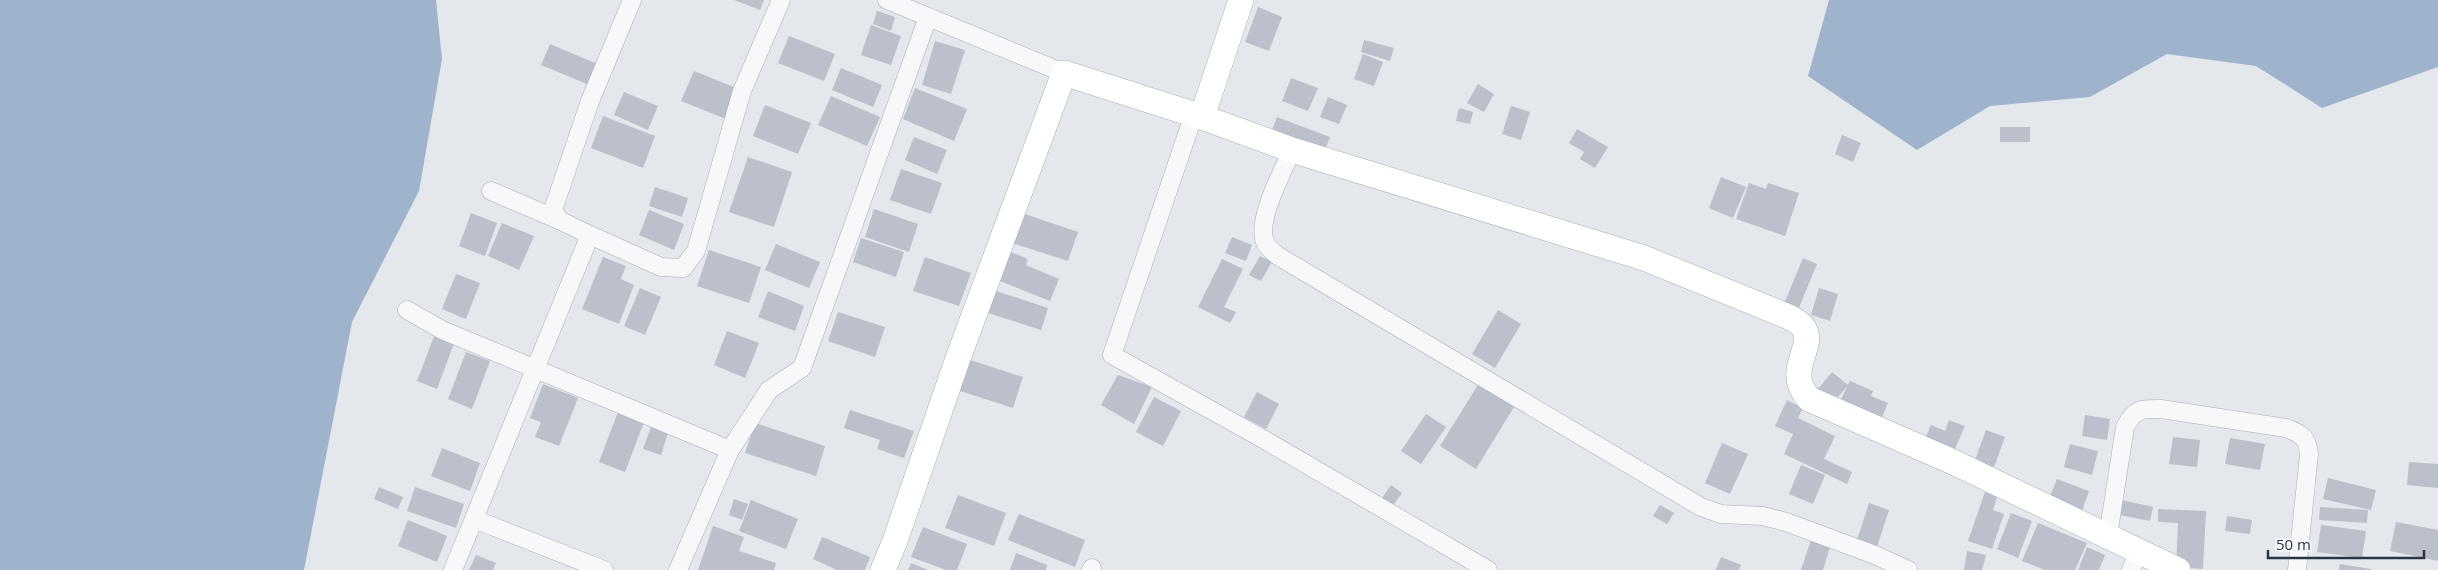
<svg xmlns="http://www.w3.org/2000/svg" width="2438" height="570" font-family="'Open Sans',sans-serif">
<style>
.water{fill:#9fb4cc}
.building{fill:#bbc0ca}
.lines{fill:none;stroke-linecap:round;stroke-linejoin:round}
.street-casing{stroke:#a9aeb7;stroke-width:19}
.secondary-casing{stroke:#a9aeb7;stroke-width:26}
.street{stroke:#f7f8fa;stroke-width:18}
.secondary{stroke:#fff;stroke-width:25}
</style>
<rect width="100%" height="100%" fill="#e4e7ec"/>
<g class="water">
<polygon points="0,0 436,0 442,59 419,191 352,322 304,570 0,570"/>
<polygon points="1829,0 2438,0 2438,67 2322,108 2256,66 2167,54 2090,97 1990,106 1917,150 1808,76"/>
</g>
<g class="building">
<polygon points="734,0 764,0 760,10"/>
<polygon points="1258,7 1282,17 1269,51 1245,42"/>
<polygon points="877,11 895,17 891,31 873,24"/>
<polygon points="871,25 901,36 891,65 861,55"/>
<polygon points="789,36 835,54 824,81 778,63"/>
<polygon points="1364,40 1394,48 1390,61 1361,52"/>
<polygon points="935,41 965,50 951,94 922,85"/>
<polygon points="550,44 602,66 594,87 541,65"/>
<polygon points="1363,54 1383,62 1374,86 1354,79"/>
<polygon points="841,68 882,85 873,107 832,90"/>
<polygon points="694,71 739,89 726,119 681,101"/>
<polygon points="1291,78 1318,88 1308,111 1282,101"/>
<polygon points="1478,84 1494,94 1484,112 1467,103"/>
<polygon points="915,88 967,109 954,141 903,119"/>
<polygon points="624,92 658,106 648,130 614,115"/>
<polygon points="831,96 880,117 867,146 818,125"/>
<polygon points="1328,97 1347,105 1339,124 1320,117"/>
<polygon points="765,105 811,123 798,154 753,136"/>
<polygon points="1511,106 1530,112 1521,140 1502,134"/>
<polygon points="1459,108 1473,112 1470,124 1456,121"/>
<polygon points="603,116 655,136 643,168 591,148"/>
<polygon points="1277,117 1330,137 1325,150 1272,130"/>
<rect x="2000" y="127" width="30" height="15"/>
<polygon points="1577,129 1608,147 1595,168 1580,159 1584,152 1569,143"/>
<polygon points="1842,135 1861,143 1853,162 1835,154"/>
<polygon points="914,137 947,150 937,174 905,160"/>
<polygon points="748,157 792,172 774,227 729,212"/>
<polygon points="901,169 942,183 931,214 890,200"/>
<polygon points="1721,177 1746,187 1733,218 1709,208"/>
<polygon points="1749,183 1766,189 1768,183 1799,193 1785,236 1736,219"/>
<polygon points="655,187 688,198 682,217 649,206"/>
<polygon points="874,209 918,224 909,252 865,237"/>
<polygon points="649,210 684,224 674,250 639,235"/>
<polygon points="1019,212 1078,232 1068,261 1009,242"/>
<polygon points="471,213 497,223 485,256 459,246"/>
<polygon points="502,223 534,236 519,270 488,256"/>
<polygon points="1232,237 1252,245 1246,261 1225,253"/>
<polygon points="861,238 904,252 896,277 853,262"/>
<polygon points="776,244 820,262 809,288 765,270"/>
<polygon points="709,250 761,267 749,303 697,286"/>
<polygon points="1011,252 1028,259 1026,265 1059,279 1050,301 1000,281"/>
<polygon points="1260,256 1272,262 1261,281 1249,275"/>
<polygon points="603,257 626,266 621,279 634,285 619,324 582,309"/>
<polygon points="925,257 971,273 959,306 913,291"/>
<polygon points="1803,258 1817,264 1798,310 1784,304"/>
<polygon points="1222,259 1243,269 1224,307 1236,312 1230,323 1198,307"/>
<polygon points="456,274 480,283 466,319 442,309"/>
<polygon points="640,288 661,297 645,335 624,326"/>
<polygon points="1819,288 1838,294 1830,321 1811,315"/>
<polygon points="993,290 1048,308 1041,330 985,312"/>
<polygon points="768,291 804,306 795,331 758,317"/>
<polygon points="1498,310 1521,324 1495,368 1472,354"/>
<polygon points="838,312 885,327 875,357 828,341"/>
<polygon points="436,331 456,338 437,389 417,381"/>
<polygon points="727,331 759,343 745,378 714,365"/>
<polygon points="466,352 490,361 472,409 448,399"/>
<polygon points="967,359 1023,377 1013,408 957,390"/>
<polygon points="1832,372 1848,385 1850,381 1873,391 1871,396 1888,403 1880,422 1839,404 1847,386 1834,402 1818,389"/>
<polygon points="1118,375 1152,387 1134,424 1101,405"/>
<polygon points="1481,380 1517,402 1476,469 1440,446"/>
<polygon points="543,384 578,398 559,446 535,437 541,422 530,418"/>
<polygon points="1257,392 1279,404 1266,429 1244,417"/>
<polygon points="1154,397 1181,411 1163,446 1136,432"/>
<polygon points="1787,400 1803,408 1798,418 1835,436 1824,459 1852,472 1847,484 1784,454 1793,434 1775,426"/>
<polygon points="850,410 914,431 904,458 877,449 880,440 844,428"/>
<polygon points="618,412 644,422 625,472 599,462"/>
<polygon points="1426,414 1446,427 1421,464 1401,451"/>
<polygon points="2085,415 2110,419 2107,440 2082,436"/>
<polygon points="1949,420 1965,426 1953,453 1924,441 1931,425 1945,431"/>
<polygon points="755,423 825,446 816,476 745,453"/>
<polygon points="651,427 668,433 661,455 643,449"/>
<polygon points="1986,430 2005,437 1991,475 1972,468"/>
<polygon points="2173,437 2200,440 2197,467 2169,464"/>
<polygon points="2230,438 2265,444 2260,470 2225,464"/>
<polygon points="1722,443 1748,454 1730,494 1705,483"/>
<polygon points="2070,444 2098,451 2092,475 2064,467"/>
<polygon points="442,448 480,463 470,491 431,476"/>
<polygon points="2409,462 2438,464 2438,488 2407,485"/>
<polygon points="1801,465 1825,475 1813,504 1789,494"/>
<polygon points="2328,478 2376,490 2371,510 2323,499"/>
<polygon points="2057,479 2089,491 2081,514 2048,501"/>
<polygon points="1391,485 1402,493 1389,511 1378,504"/>
<polygon points="379,487 403,497 398,509 374,499"/>
<polygon points="415,487 464,504 456,528 407,511"/>
<polygon points="1985,492 1997,497 1993,510 2004,514 1992,549 1968,541"/>
<polygon points="958,495 1006,513 994,546 945,528"/>
<polygon points="734,499 748,504 742,520 729,515"/>
<polygon points="751,500 798,519 786,549 739,531"/>
<polygon points="2122,500 2153,507 2150,521 2119,515"/>
<polygon points="1869,503 1889,510 1877,547 1857,540"/>
<polygon points="1660,505 1674,513 1667,524 1653,516"/>
<polygon points="2320,507 2368,510 2367,523 2319,520"/>
<polygon points="2158,509 2206,511 2203,569 2176,567 2178,523 2158,522"/>
<polygon points="2011,513 2032,521 2018,558 1997,549"/>
<polygon points="1019,514 1085,540 1075,567 1008,540"/>
<polygon points="2227,516 2252,520 2250,534 2225,531"/>
<polygon points="408,520 447,536 437,562 398,546"/>
<polygon points="2396,522 2438,530 2438,561 2390,551"/>
<polygon points="2038,523 2087,543 2075,570 2045,570 2022,561"/>
<polygon points="2321,525 2366,531 2362,558 2317,552"/>
<polygon points="713,526 744,537 739,551 776,563 774,570 698,570"/>
<polygon points="923,527 967,544 957,570 946,570 911,557"/>
<polygon points="822,537 870,557 865,570 837,570 813,559"/>
<polygon points="1812,537 1831,543 1823,570 1801,570"/>
<polygon points="2087,547 2105,555 2099,570 2078,570"/>
<polygon points="1967,551 1986,555 1982,570 1964,570"/>
<polygon points="1016,553 1047,565 1046,570 1010,570"/>
<polygon points="476,555 496,563 493,570 469,570"/>
<polygon points="1721,557 1741,565 1739,570 1716,570"/>
<polygon points="911,563 928,570 908,570"/>
<polygon points="2340,564 2371,569 2371,570 2339,570"/>
</g>
<g class="lines">
<g class="street-casing">
<g id="street">
<polyline points="887,0 1064,73"/>
<polyline points="1194,114 1112,355 1263,439 1488,570"/>
<path d="M1292,150c-9,21 -36,70 -27,92 2,5 8,10 13,14l423,251 20,7 42,2 23,6 89,33 33,15"/>
<polyline points="491,191 559,220"/>
<polyline points="590,235 559,220 553,210 590,101 632,0"/>
<polyline points="407,310 442,330 730,450 678,570"/>
<polyline points="730,450 769,390 802,368 928,17"/>
<polyline points="474,519 604,570"/>
<path d="M2108,536l17,-109c10,-19 16,-18 36,-18l125,19c16,6 21,9 23,26l-12,116"/>
<polyline points="453,570 590,235 661,267 683,268 696,251 742,91 781,0"/>
<polyline points="1091,570 1092,568"/>
<polyline points="2131,570 2139,551"/>
</g>
</g>
<g class="secondary-casing">
<g id="secondary">
<polyline points="1202,117 1241,0"/>
<path d="M883,570l12,-29 62,-180 107,-288 138,44 90,33 352,108 145,59c3,2 10,5 13,9 17,20 -20,42 7,73l142,62 227,109"/>
</g>
</g>
<use href="#street" class="street"/>
<use href="#secondary" class="secondary"/>
</g>
<path d="M2268 550v8h156v-8" fill="none" stroke="#2b3445" stroke-width="2.5"/>
<text x="2276" y="550" font-size="15" fill="#2b3445" stroke="#f4f6f9" stroke-width="4" paint-order="stroke">50 m</text>
</svg>
